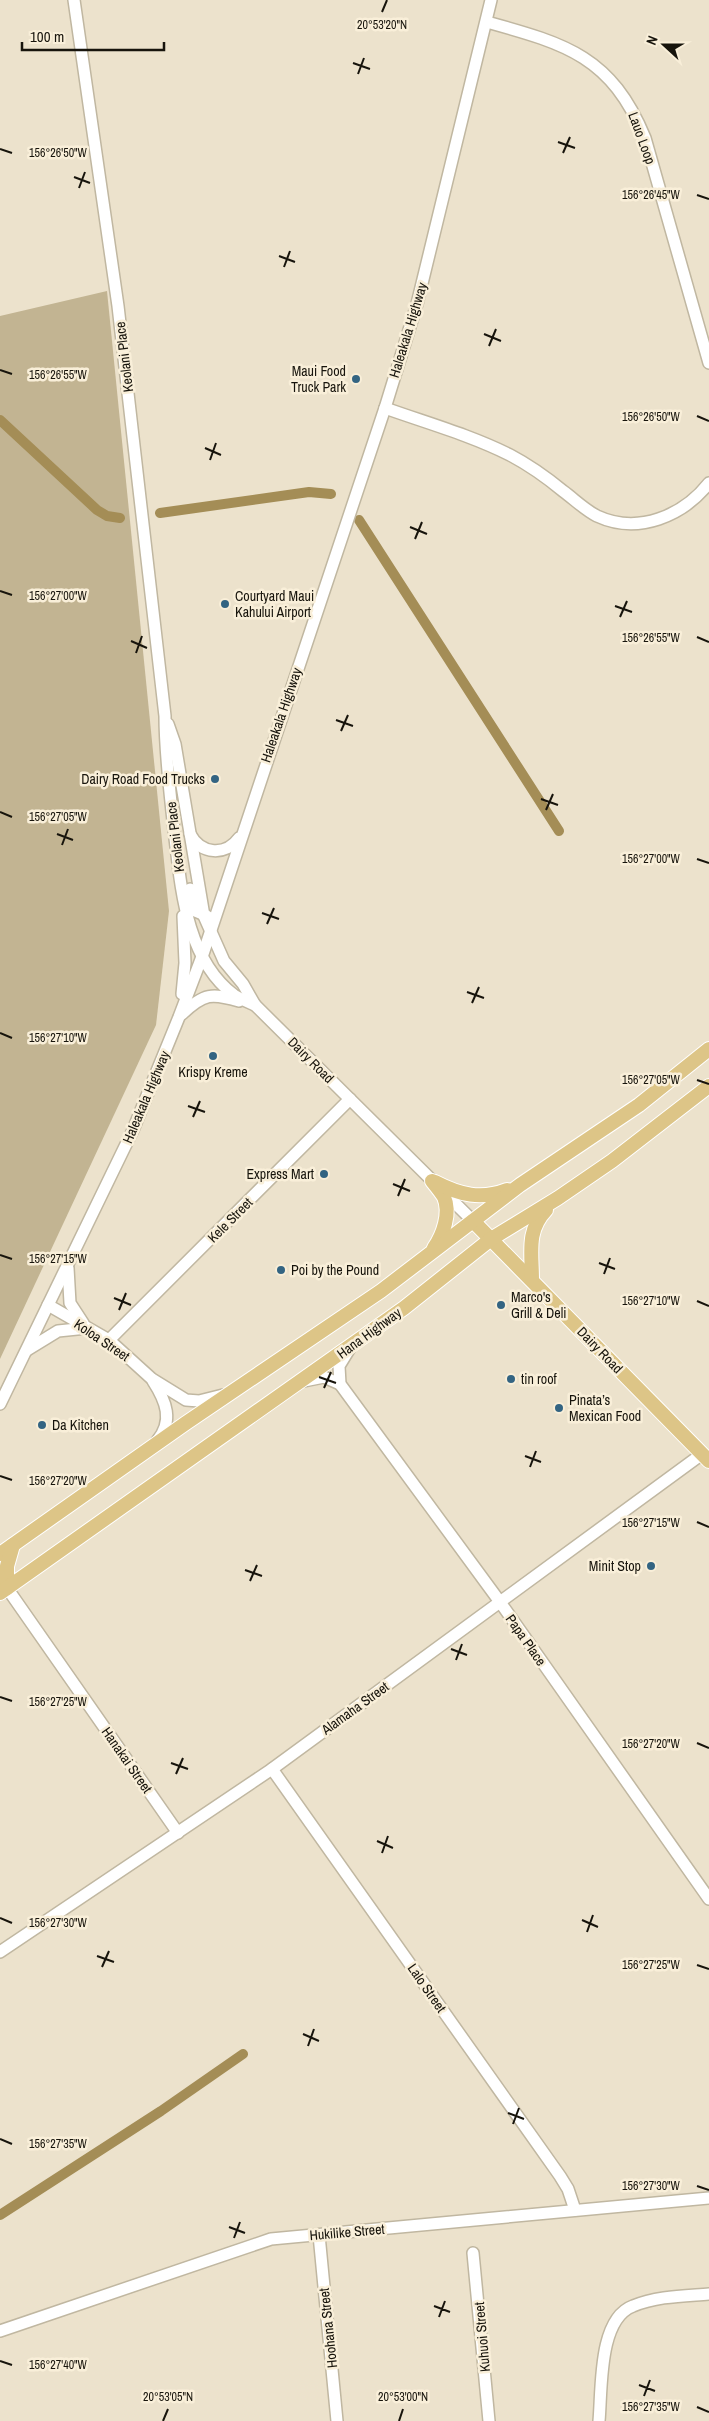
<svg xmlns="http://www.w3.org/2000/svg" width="709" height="2421" font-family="'Archivo Narrow',sans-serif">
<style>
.green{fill:#c2b492}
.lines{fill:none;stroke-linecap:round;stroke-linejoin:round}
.canal{stroke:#a48d56;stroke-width:10}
.minor-casing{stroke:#c0b7a1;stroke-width:14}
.major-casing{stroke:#fff;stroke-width:16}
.minor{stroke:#fff;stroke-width:11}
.major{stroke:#ddc587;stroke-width:14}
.ticks{fill:none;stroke:#17140c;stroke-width:2}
.poi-dot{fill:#336482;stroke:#f9efd9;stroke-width:2}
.labels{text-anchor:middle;stroke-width:5;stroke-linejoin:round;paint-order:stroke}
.street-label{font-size:14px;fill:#17140c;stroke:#f9efd9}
.poi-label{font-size:14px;fill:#17140c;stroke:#f9efd9;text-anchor:start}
.ticks-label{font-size:12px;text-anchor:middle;fill:#17140c;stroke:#f9efd9;stroke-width:5;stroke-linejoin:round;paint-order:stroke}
</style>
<rect width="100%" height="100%" fill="#ece2cc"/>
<polygon class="green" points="107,291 169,911 156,1025 0,1359 0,316"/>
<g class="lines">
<g class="canal">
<polyline points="0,420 97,510 107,516 120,518"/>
<polyline points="160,513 309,492 331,494"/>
<polyline points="359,520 559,831"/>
<polyline points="0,2215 161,2111 243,2054"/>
</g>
<g class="minor-casing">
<g id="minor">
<path d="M74,0l44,306 47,410c0,38 5,76 9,114 7,56 11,128 60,165 6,4 14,7 21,10l218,216"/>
<path d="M487,22c79,22 124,34 158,116l64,225"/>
<path d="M385,408c42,15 85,27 125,47 19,10 36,22 53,36 11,8 22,19 34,25 41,19 86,0 112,-33"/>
<polyline points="168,724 175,744 204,916 224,961 243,984 255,1005"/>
<path d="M190,834c11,21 36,22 49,4"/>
<polyline points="190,889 195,911 207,916"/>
<polyline points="182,994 185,963 183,916"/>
<path d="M182,1014c22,-21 30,-21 57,-13"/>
<polyline points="68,1268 70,1303 83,1323"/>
<polyline points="48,1305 109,1340 152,1379 186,1400 199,1401 223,1395"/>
<polyline points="109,1340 350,1099"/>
<polyline points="350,1348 339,1366 340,1384 500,1602 709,1899"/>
<polyline points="27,1350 58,1331 87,1328"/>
<path d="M153,1381c13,20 21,40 4,60"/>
<polyline points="304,1381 324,1377 340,1384"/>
<polyline points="0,1404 133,1130 179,1017 203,954 385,408 417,304 491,0"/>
<polyline points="7,1588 178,1833"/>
<polyline points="272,1769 560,2176 568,2189 575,2210"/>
<polyline points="0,1952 272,1769 702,1454"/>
<polyline points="319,2235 337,2421"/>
<polyline points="473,2253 489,2421"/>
<polyline points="0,2331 271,2239 709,2198"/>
<path d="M599,2421c3,-32 -1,-102 34,-115 24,-10 51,-10 76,-12"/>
</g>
</g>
<g class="major-casing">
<g id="major">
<path d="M432,1181c4,5 9,11 12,16 7,16 -1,38 -10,51"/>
<path d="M435,1182c25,13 46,18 72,8"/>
<polyline points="473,1221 709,1461"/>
<path d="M532,1280c0,-27 -6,-49 14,-70"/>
<polyline points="0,1554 186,1423 381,1291 520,1185 639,1105 709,1049"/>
<polyline points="7,1588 7,1566 13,1545"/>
<polyline points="0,1593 404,1308 491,1239 558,1198 612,1161 709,1086"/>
</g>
</g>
<use href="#minor" class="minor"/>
<use href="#major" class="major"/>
</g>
<path class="ticks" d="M382,12l5,-12M353,63l17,6M358,74l6,-16M558,142l17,6M0,149l12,4M563,153l7,-16M74,177l16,6M79,188l6,-16M697,195l12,4M279,256l16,6M284,267l6,-16M484,334l17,7M489,346l7,-17M0,370l12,4M697,416l12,5M205,448l16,7M210,460l6,-17M410,527l17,7M415,539l7,-17M0,591l12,4M615,606l17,6M620,617l7,-16M697,637l12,5M131,641l16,7M136,653l6,-17M336,720l17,6M341,731l7,-16M541,799l17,6M546,810l7,-16M0,812l12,5M57,834l16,6M62,845l6,-16M697,859l12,4M262,913l17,6M267,924l7,-16M467,992l17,6M472,1003l7,-16M0,1033l12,5M697,1080l12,4M188,1106l17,6M193,1117l7,-16M393,1184l17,7M398,1196l7,-17M0,1255l12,4M599,1263l16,6M604,1274l6,-16M114,1298l17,7M697,1301l12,5M119,1310l7,-17M319,1377l17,6M324,1388l7,-16M525,1456l16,6M530,1467l6,-16M0,1476l12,4M697,1522l12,5M245,1570l17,6M250,1581l7,-16M451,1649l16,6M456,1660l6,-16M0,1697l12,4M697,1743l12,5M171,1763l17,6M176,1774l7,-16M377,1841l16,7M382,1853l6,-17M0,1918l12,5M582,1920l16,7M587,1932l6,-17M97,1956l17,6M697,1965l12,4M102,1967l7,-16M303,2034l16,7M308,2046l6,-17M508,2113l16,6M513,2124l6,-16M0,2139l12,5M697,2186l12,4M229,2227l16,6M234,2238l6,-16M434,2306l16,6M439,2317l6,-16M0,2361l12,4M639,2385l16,6M644,2396l6,-16M697,2407l12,5M163,2421l5,-12M399,2421l4,-12"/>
<g class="poi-dot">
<circle cx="356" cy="379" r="5"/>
<circle cx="225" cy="604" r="5"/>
<circle cx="215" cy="779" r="5"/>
<circle cx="213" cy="1056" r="5"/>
<circle cx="324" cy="1174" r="5"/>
<circle cx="281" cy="1270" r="5"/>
<circle cx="501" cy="1305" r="5"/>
<circle cx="511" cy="1379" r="5"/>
<circle cx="559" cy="1408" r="5"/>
<circle cx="42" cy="1425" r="5"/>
<circle cx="651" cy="1566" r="5"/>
</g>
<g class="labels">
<g class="street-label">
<text transform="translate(642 138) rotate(70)" y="5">Lauo Loop</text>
<text transform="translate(408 330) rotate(-73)" y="5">Haleakala Highway</text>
<text transform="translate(124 357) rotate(-97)" y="5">Keolani Place</text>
<text transform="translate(281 715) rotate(-71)" y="5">Haleakala Highway</text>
<text transform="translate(175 837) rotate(-97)" y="5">Keolani Place</text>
<text transform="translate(311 1060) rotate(45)" y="5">Dairy Road</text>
<text transform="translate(146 1097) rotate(-67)" y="5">Haleakala Highway</text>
<text transform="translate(230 1220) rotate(-45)" y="5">Kele Street</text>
<text transform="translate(369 1333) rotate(-36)" y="5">Hana Highway</text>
<text transform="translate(102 1340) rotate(34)" y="5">Koloa Street</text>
<text transform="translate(600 1350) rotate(46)" y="5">Dairy Road</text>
<text transform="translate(526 1640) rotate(55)" y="5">Papa Place</text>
<text transform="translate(355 1708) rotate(-36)" y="5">Alamaha Street</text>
<text transform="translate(127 1760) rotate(55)" y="5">Hanakai Street</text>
<text transform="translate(427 1988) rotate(55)" y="5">Lalo Street</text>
<text transform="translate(347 2232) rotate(-5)" y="5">Hukilike Street</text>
<text transform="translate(328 2328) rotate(-96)" y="5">Hoohana Street</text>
<text transform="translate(482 2337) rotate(-95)" y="5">Kuhuoi Street</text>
</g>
<g class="poi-label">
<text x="346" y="376" text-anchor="end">Maui Food<tspan x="346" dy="16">Truck Park</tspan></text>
<text x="235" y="601">Courtyard Maui<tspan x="235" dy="16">Kahului Airport</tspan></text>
<text x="205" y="784" text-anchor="end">Dairy Road Food Trucks</text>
<text x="213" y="1077" text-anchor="middle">Krispy Kreme</text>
<text x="314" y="1179" text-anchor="end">Express Mart</text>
<text x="291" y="1275">Poi by the Pound</text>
<text x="511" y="1302">Marco's<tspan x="511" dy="16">Grill &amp; Deli</tspan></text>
<text x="521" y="1384">tin roof</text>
<text x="569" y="1405">Pinata’s<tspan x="569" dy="16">Mexican Food</tspan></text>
<text x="52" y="1430">Da Kitchen</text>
<text x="641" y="1571" text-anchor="end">Minit Stop</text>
</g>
</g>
<g class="ticks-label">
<text x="382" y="29">20°53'20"N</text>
<text x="58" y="157">156°26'50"W</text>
<text x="651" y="199">156°26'45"W</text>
<text x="58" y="379">156°26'55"W</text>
<text x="651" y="421">156°26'50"W</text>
<text x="58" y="600">156°27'00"W</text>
<text x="651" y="642">156°26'55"W</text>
<text x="58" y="821">156°27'05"W</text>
<text x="651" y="863">156°27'00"W</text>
<text x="58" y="1042">156°27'10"W</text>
<text x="651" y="1084">156°27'05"W</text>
<text x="58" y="1263">156°27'15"W</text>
<text x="651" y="1305">156°27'10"W</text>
<text x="58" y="1485">156°27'20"W</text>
<text x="651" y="1527">156°27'15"W</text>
<text x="58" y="1706">156°27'25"W</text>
<text x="651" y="1748">156°27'20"W</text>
<text x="58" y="1927">156°27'30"W</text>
<text x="651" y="1969">156°27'25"W</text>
<text x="58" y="2148">156°27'35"W</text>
<text x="651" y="2190">156°27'30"W</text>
<text x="58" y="2369">156°27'40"W</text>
<text x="168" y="2401">20°53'05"N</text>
<text x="403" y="2401">20°53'00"N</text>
<text x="651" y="2411">156°27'35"W</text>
</g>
<g transform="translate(664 45) rotate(291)" stroke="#f9efd9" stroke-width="4" paint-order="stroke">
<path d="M0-4L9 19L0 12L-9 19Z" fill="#17140c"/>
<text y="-8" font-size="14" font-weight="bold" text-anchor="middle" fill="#17140c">N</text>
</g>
<path d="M22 42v8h142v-8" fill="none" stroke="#17140c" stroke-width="2.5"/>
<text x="30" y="42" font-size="15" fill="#17140c" stroke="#f9efd9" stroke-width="4" paint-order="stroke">100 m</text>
</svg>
